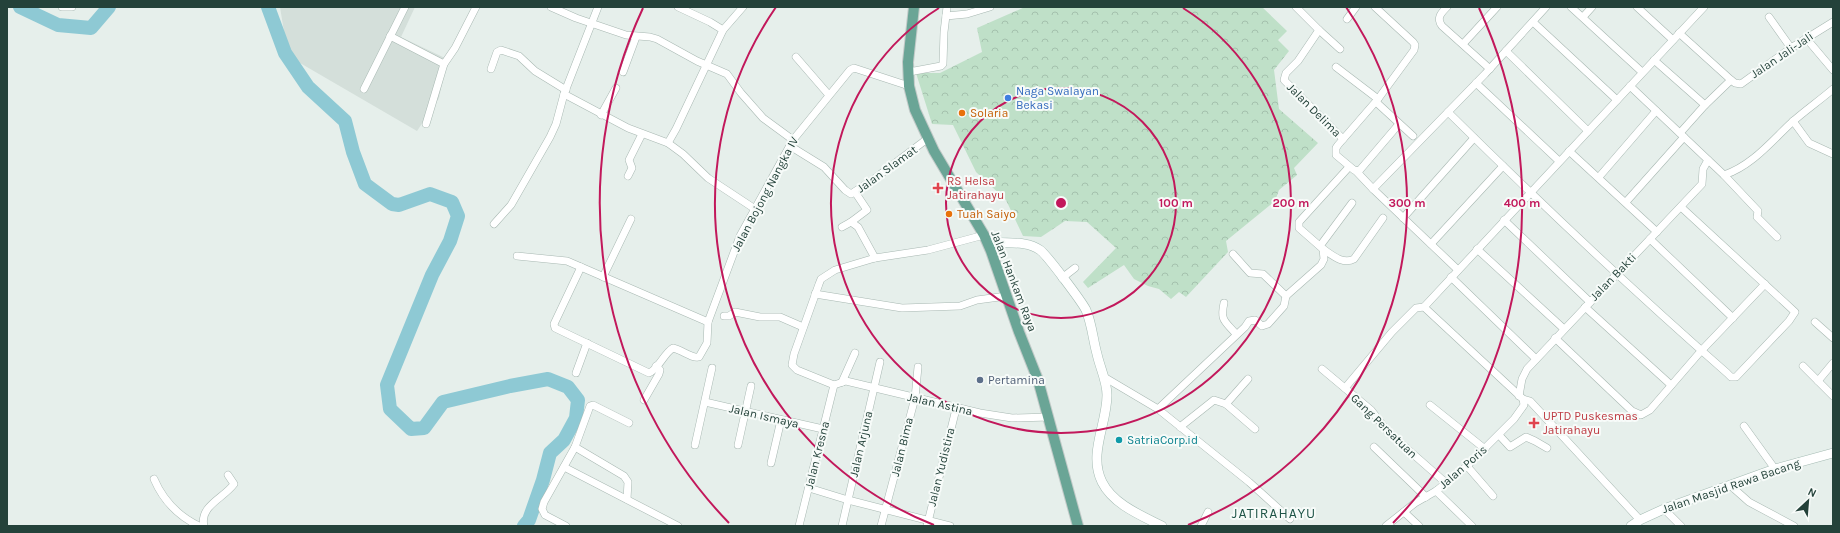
<svg xmlns="http://www.w3.org/2000/svg" width="1840" height="533" font-family="Karla,sans-serif">
<style>
.built{fill:#d4dfda}
.forest{fill:url(#forest-crowns)}
.lines{fill:none;stroke-linecap:round;stroke-linejoin:round}
.river{stroke:#8ec9d4;stroke-width:14}
.street-casing{stroke:#a8b8b2;stroke-width:8}
.secondary-casing{stroke:#a4bbb3;stroke-width:10}
.primary-casing{stroke:#c2cac8;stroke-width:12}
.street{stroke:#fff;stroke-width:7}
.secondary{stroke:#fff;stroke-width:9}
.primary{stroke:#6aa596;stroke-width:10}
.ring{fill:none;stroke:#c2185b;stroke-width:2}
.shop-dot{fill:#3f7fe0;stroke:#f7fbf9;stroke-width:1.5}
.food-dot{fill:#e8710a;stroke:#f7fbf9;stroke-width:1.5}
.health-dot{fill:#e0444e;stroke:#f7fbf9;stroke-width:1.5}
.service-dot{fill:#5c6f8a;stroke:#f7fbf9;stroke-width:1.5}
.culture-dot{fill:#0f9aa8;stroke:#f7fbf9;stroke-width:1.5}
.labels{text-anchor:middle;stroke-width:4;stroke-linejoin:round;paint-order:stroke}
.street-label{font-size:12px;fill:#24423a;stroke:#f7fbf9}
.shop-label{font-size:12px;fill:#366cbe;stroke:#f7fbf9;text-anchor:start}
.food-label{font-size:12px;fill:#c56008;stroke:#f7fbf9;text-anchor:start}
.health-label{font-size:12px;fill:#be3a42;stroke:#f7fbf9;text-anchor:start}
.service-label{font-size:12px;fill:#4e5e75;stroke:#f7fbf9;text-anchor:start}
.culture-label{font-size:12px;fill:#0d838f;stroke:#f7fbf9;text-anchor:start}
.quarter-label{font-size:14px;letter-spacing:1px;fill:#1f5548;stroke:#f7fbf9}
.centre{fill:#c2185b;stroke:#f7fbf9;stroke-width:2}
.ring-label{font-size:12px;text-anchor:middle;font-weight:bold;fill:#c2185b;stroke:#f7fbf9;stroke-width:4;stroke-linejoin:round;paint-order:stroke}
</style>
<defs>
<pattern id="forest-crowns" width="20" height="18" patternUnits="userSpaceOnUse"><rect width="20" height="18" fill="#bfe0c8"/><path d="M2 6a3 3 0 1 1 6 0M12 15a3 3 0 1 1 6 0" fill="none" stroke="#a4c1ad"/></pattern>
</defs>
<rect width="100%" height="100%" fill="#e6efeb"/>
<polygon class="built" points="280,7 415,7 401,37 447,59 439,98 417,131 288,56"/>
<polygon class="forest" points="1025,7 1262,7 1287,31 1278,40 1289,51 1274,70 1279,109 1318,143 1294,168 1297,175 1279,190 1275,201 1226,241 1228,252 1186,297 1179,292 1171,299 1159,289 1148,286 1134,279 1124,265 1088,288 1083,282 1116,248 1087,222 1065,221 1041,237 1023,236 1006,200 976,172 953,125 932,124 916,73 940,73 982,52 977,28"/>
<g class="lines">
<g class="river">
<polyline points="20,7 58,25 91,28 109,7"/>
<polyline points="268,7 285,53 308,87 345,121 353,152 365,184 392,204 399,205 430,194 452,202 458,216 450,241 432,275 387,385 390,409 411,429 424,428 443,402 510,386 548,379 568,387 578,400 576,418 564,440 550,453 543,480 529,520 524,526"/>
</g>
<g class="street-casing">
<g id="street">
<polyline points="62,7 72,7"/>
<polyline points="551,7 576,18 626,35 650,37 657,39 697,61 727,74 741,93 763,118 793,140"/>
<polyline points="678,7 710,22 723,30"/>
<polyline points="1296,7 1319,30 1298,61 1286,73 1284,80 1343,139"/>
<polyline points="1375,7 1413,42 1415,45 1414,50 1378,99 1338,145 1336,148 1336,155 1354,170 1359,171 1399,124"/>
<path d="M1447,7c-6,6 -11,11 -5,19l48,43"/>
<polyline points="1571,7 1642,72"/>
<polyline points="1637,7 1673,40"/>
<polyline points="946,16 967,14 990,7"/>
<polyline points="1583,17 1592,7"/>
<polyline points="1769,17 1791,48"/>
<polyline points="1347,19 1356,7"/>
<polyline points="1533,22 1617,100"/>
<polyline points="1319,30 1340,49"/>
<polyline points="1679,33 1731,80 1705,105 1680,133"/>
<polyline points="390,36 444,64"/>
<polyline points="1806,38 1833,70"/>
<polyline points="1463,44 1497,7"/>
<polyline points="1506,51 1588,131"/>
<polyline points="796,57 828,94"/>
<polyline points="1654,60 1705,105"/>
<polyline points="1336,67 1378,99"/>
<polyline points="491,69 497,52 501,50 519,56 535,71 566,90"/>
<polyline points="623,72 636,37"/>
<polyline points="909,72 941,66 943,64 944,32 947,7"/>
<polyline points="1731,80 1735,83 1741,84 1791,48 1833,22"/>
<polyline points="1476,83 1559,161"/>
<polyline points="1630,86 1724,175 1758,211 1757,217 1777,237"/>
<polyline points="364,89 405,7"/>
<polyline points="564,94 628,128 668,143 683,154 708,178 755,209"/>
<polyline points="1376,102 1413,136"/>
<path d="M1448,112c91,90 183,177 279,261l4,4h5l53,-56 6,-9 -114,-105"/>
<polyline points="601,115 616,88"/>
<polyline points="1793,121 1809,143 1833,154"/>
<polyline points="426,124 444,64 455,48 476,7"/>
<polyline points="668,143 676,129 723,30 743,7"/>
<polyline points="790,146 824,167 845,190 851,194 874,179 927,139"/>
<polyline points="1569,151 1657,232"/>
<polyline points="1356,171 1373,189 1458,270"/>
<path d="M1724,175c27,-9 46,-32 66,-51 13,-12 29,-23 43,-35"/>
<polyline points="628,176 632,168 629,160 642,134"/>
<polyline points="1599,177 1656,111"/>
<polyline points="1373,189 1485,74 1546,7"/>
<polyline points="855,192 867,210 851,222 858,227 875,258"/>
<polyline points="1626,202 1684,137"/>
<polyline points="1403,218 1474,138"/>
<polyline points="1504,220 1590,302"/>
<polyline points="494,224 511,205 550,137 556,124 564,94 598,7"/>
<polyline points="842,227 851,222"/>
<polyline points="1650,239 1733,318"/>
<polyline points="1431,244 1503,166"/>
<polyline points="1320,246 1352,203"/>
<path d="M1323,249c9,6 20,16 31,10l29,-41"/>
<polyline points="1477,249 1564,329"/>
<polyline points="1233,254 1250,273 1263,274 1286,296"/>
<polyline points="517,256 567,261 708,322"/>
<path d="M581,267l-27,57 1,4 94,45c9,-3 15,-20 24,-25 9,2 20,11 26,9l8,-14 1,-21 32,-86 53,-96 57,-70 4,-2 55,18"/>
<polyline points="603,277 631,219"/>
<polyline points="1451,277 1536,359"/>
<polyline points="1062,278 1075,268"/>
<polyline points="815,294 902,308 960,306 977,300 1007,296"/>
<path d="M1224,303c-4,18 1,18 12,31"/>
<polyline points="1585,307 1671,385"/>
<polyline points="724,316 729,316 735,312 760,317 780,317 803,327"/>
<polyline points="1815,322 1833,338"/>
<polyline points="1555,338 1632,411 1641,415 1650,410 1701,351 1765,284"/>
<polyline points="1803,366 1833,396"/>
<polyline points="1322,369 1371,410 1388,432 1446,483"/>
<polyline points="576,373 587,343"/>
<polyline points="1104,377 1158,409 1249,482 1290,519"/>
<polyline points="1818,381 1833,363"/>
<polyline points="842,382 855,353"/>
<polyline points="834,385 797,370 792,365 794,354 819,284 821,279 835,270 875,258 928,250 984,235"/>
<polyline points="834,385 846,381 980,413 1012,418 1049,417"/>
<polyline points="1345,388 1392,332 1416,308 1424,307"/>
<polyline points="1519,396 1522,379 1527,369 1702,184 1703,169 1708,160"/>
<polyline points="1523,399 1530,401 1640,520"/>
<polyline points="644,400 659,374 660,370 656,366"/>
<polyline points="705,402 823,429"/>
<polyline points="1226,404 1248,379"/>
<polyline points="1430,405 1485,449"/>
<polyline points="1158,409 1245,327 1249,321 1255,320 1262,326 1268,324 1284,306 1286,296 1321,265 1324,259 1323,249 1299,228 1299,222 1349,167"/>
<polyline points="1744,426 1775,469"/>
<polyline points="1180,427 1214,400 1226,404 1255,429"/>
<polyline points="1499,435 1510,447 1526,437 1535,441 1547,448"/>
<polyline points="695,445 712,368"/>
<polyline points="738,445 751,386"/>
<polyline points="575,447 624,476 628,482 627,499"/>
<polyline points="1374,447 1426,497"/>
<polyline points="771,463 781,420"/>
<polyline points="1467,466 1493,496"/>
<polyline points="564,467 678,526"/>
<path d="M154,479c9,21 24,37 45,47"/>
<polyline points="1731,486 1749,502 1794,526"/>
<polyline points="809,488 848,500 950,526"/>
<polyline points="1436,491 1472,526"/>
<polyline points="1664,509 1681,526"/>
<polyline points="1404,512 1419,526"/>
<path d="M204,526c-5,-20 20,-28 30,-42l-6,-9"/>
<polyline points="566,526 545,515 542,509 544,502 575,447 590,406 593,405 629,423"/>
<polyline points="799,526 834,385"/>
<polyline points="842,526 880,362"/>
<polyline points="881,526 915,398 918,367"/>
<polyline points="927,526 956,409"/>
<polyline points="1201,526 1208,512"/>
<polyline points="1386,526 1415,503 1436,491 1467,466 1514,419 1524,405 1523,399 1424,307 1704,7"/>
</g>
</g>
<g class="secondary-casing">
<g id="secondary">
<path d="M987,241c17,4 37,-2 53,9 7,5 42,52 46,60 6,14 7,30 11,44 3,14 10,27 10,41 0,29 -19,59 -5,87 11,22 38,33 60,44"/>
<polyline points="1631,526 1640,520 1664,509 1775,469 1833,453"/>
</g>
</g>
<g class="primary-casing">
<polyline id="primary" points="914,7 908,62 909,86 915,110 934,151 984,235 991,251 1019,332 1038,380 1078,526"/>
</g>
<use href="#street" class="street"/>
<use href="#secondary" class="secondary"/>
<use href="#primary" class="primary"/>
</g>
<g class="ring">
<circle cx="1061" cy="203" r="115"/>
<path d="M1183 8A230 230 0 1 1 939 8"/>
<path d="M934 525A346 346 0 0 1 776 7M1346 7A346 346 0 0 1 1188 525"/>
<path d="M729 523A461 461 0 0 1 643 8M1479 8A461 461 0 0 1 1393 523"/>
</g>
<circle class="shop-dot" cx="1008" cy="98" r="4"/>
<g class="food-dot">
<circle cx="962" cy="113" r="4"/>
<circle cx="949" cy="214" r="4"/>
</g>
<g class="health-dot">
<path d="M936 182h4v4h4v4h-4v4h-4v-4h-4v-4h4z"/>
<path d="M1532 417h4v4h4v4h-4v4h-4v-4h-4v-4h4z"/>
</g>
<circle class="service-dot" cx="980" cy="380" r="4"/>
<circle class="culture-dot" cx="1119" cy="440" r="4"/>
<g class="labels">
<g class="street-label">
<text transform="translate(1782 55) rotate(-34)" y="4">Jalan Jali-Jali</text>
<text transform="translate(1314 110) rotate(45)" y="4">Jalan Delima</text>
<text transform="translate(887 169) rotate(-36)" y="4">Jalan Slamat</text>
<text transform="translate(765 194) rotate(-62)" y="4">Jalan Bojong Nangka IV</text>
<text transform="translate(1613 277) rotate(-46)" y="4">Jalan Bakti</text>
<text transform="translate(1014 281) rotate(69)" y="4">Jalan Hankam Raya</text>
<text transform="translate(940 404) rotate(13)" y="4">Jalan Astina</text>
<text transform="translate(764 416) rotate(13)" y="4">Jalan Ismaya</text>
<text transform="translate(1384 426) rotate(44)" y="4">Gang Persatuan</text>
<text transform="translate(861 444) rotate(-77)" y="4">Jalan Arjuna</text>
<text transform="translate(902 447) rotate(-76)" y="4">Jalan Bima</text>
<text transform="translate(817 455) rotate(-76)" y="4">Jalan Kresna</text>
<text transform="translate(941 467) rotate(-76)" y="4">Jalan Yudistira</text>
<text transform="translate(1463 467) rotate(-41)" y="4">Jalan Poris</text>
<text transform="translate(1731 486) rotate(-19)" y="4">Jalan Masjid Rawa Bacang</text>
</g>
<g class="shop-label">
<text x="1016" y="95">Naga Swalayan<tspan x="1016" dy="14">Bekasi</tspan></text>
</g>
<g class="food-label">
<text x="970" y="117">Solaria</text>
<text x="957" y="218">Tuah Saiyo</text>
</g>
<g class="health-label">
<text x="947" y="185">RS Helsa<tspan x="947" dy="14">Jatirahayu</tspan></text>
<text x="1543" y="420">UPTD Puskesmas<tspan x="1543" dy="14">Jatirahayu</tspan></text>
</g>
<g class="service-label">
<text x="988" y="384">Pertamina</text>
</g>
<g class="culture-label">
<text x="1127" y="444">SatriaCorp.id</text>
</g>
<g class="quarter-label">
<text x="1274" y="518">JATIRAHAYU</text>
</g>
</g>
<circle cx="1061" cy="203" r="6" class="centre"/>
<g class="ring-label">
<text x="1176" y="207">100 m</text>
<text x="1291" y="207">200 m</text>
<text x="1407" y="207">300 m</text>
<text x="1522" y="207">400 m</text>
</g>
<rect width="1840" height="533" fill="none" stroke="#24423a" stroke-width="16"/>
<g transform="translate(1808 501) rotate(26)" stroke="#f7fbf9" stroke-width="3" paint-order="stroke">
<path d="M0-3L7 15L0 10L-7 15Z" fill="#24423a"/>
<text y="-6" font-size="11" font-weight="bold" text-anchor="middle" fill="#24423a">N</text>
</g>
</svg>
